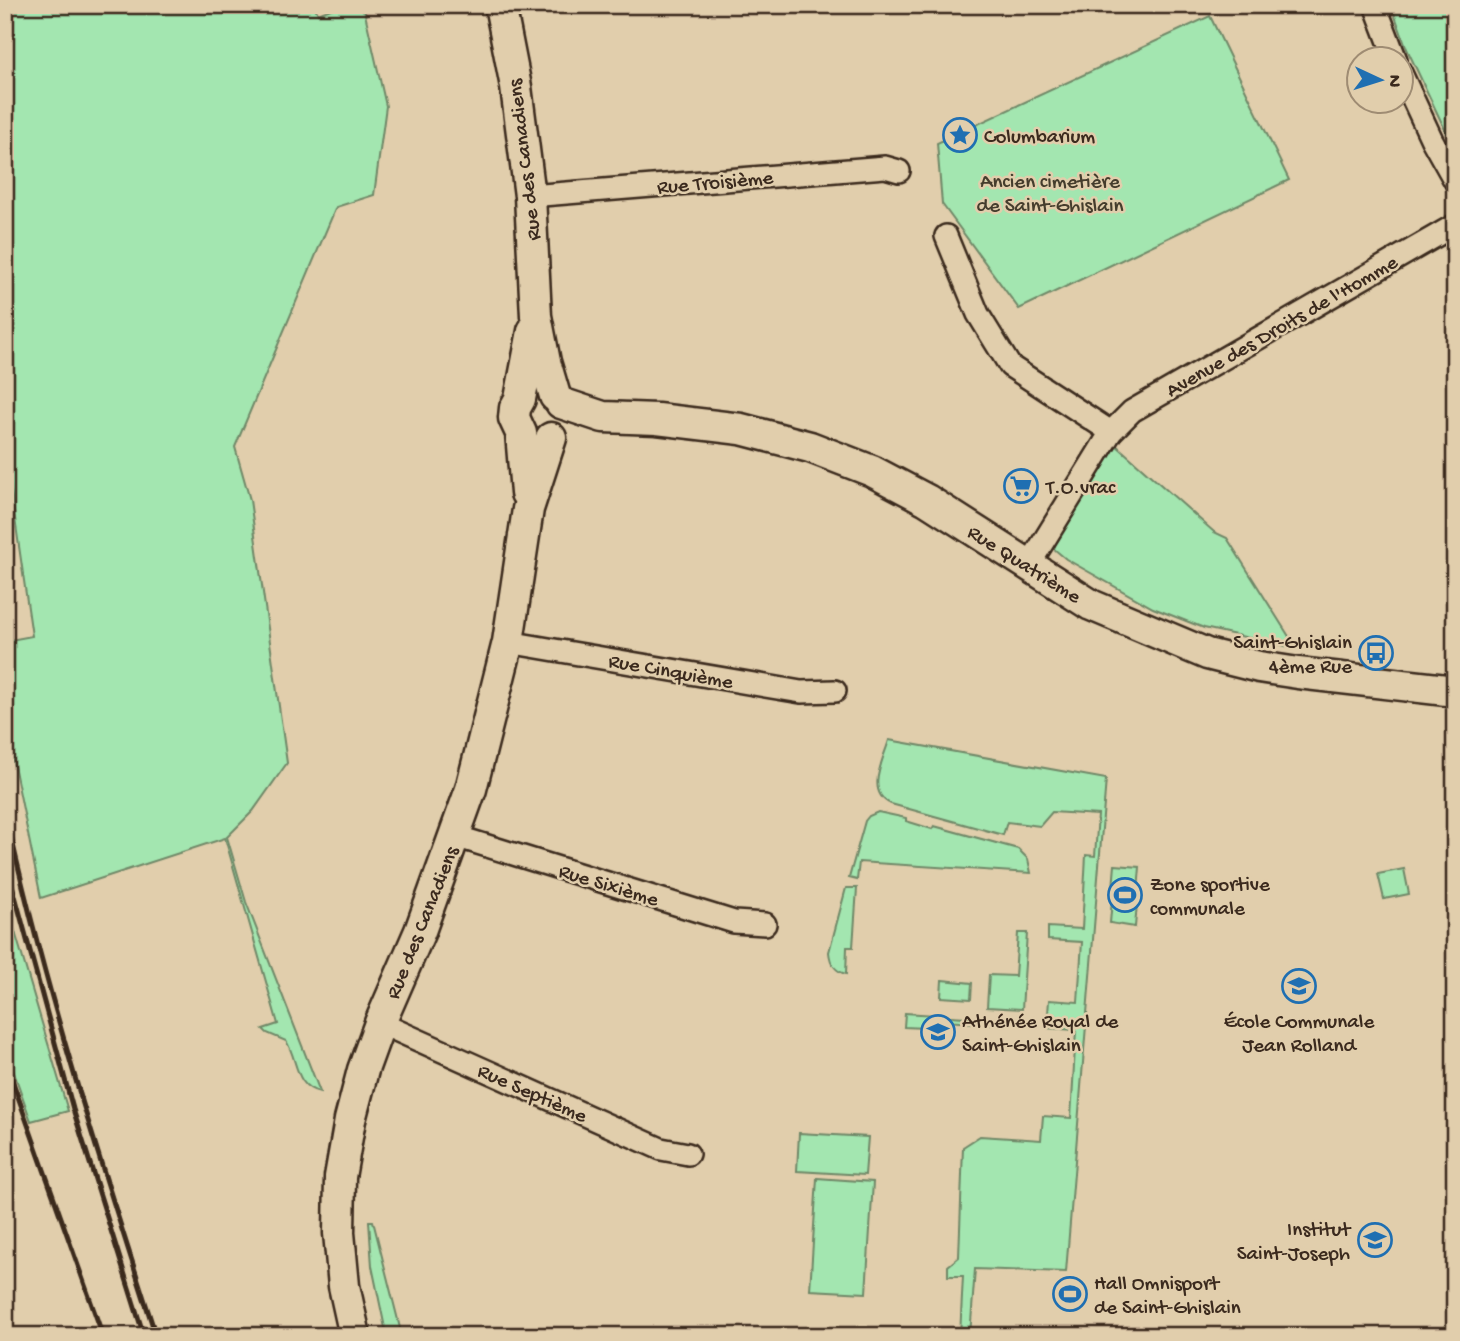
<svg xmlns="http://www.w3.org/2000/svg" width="1460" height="1341" font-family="'Gochi Hand',sans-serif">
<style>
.green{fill:#a3e6b0;stroke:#6f8867;stroke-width:2}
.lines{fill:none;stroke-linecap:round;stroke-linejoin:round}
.street-casing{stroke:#3b2a1e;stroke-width:26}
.secondary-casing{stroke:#3b2a1e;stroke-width:35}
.street{stroke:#e1ceac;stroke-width:21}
.secondary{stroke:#e1ceac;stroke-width:30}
.rail{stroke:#3b2a1e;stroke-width:5}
.labels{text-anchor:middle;stroke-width:5;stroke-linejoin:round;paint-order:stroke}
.poi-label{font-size:21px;fill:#3b2a1e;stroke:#e1ceac;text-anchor:start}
.street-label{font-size:21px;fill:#3b2a1e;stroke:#e1ceac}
.park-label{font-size:21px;fill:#453d2d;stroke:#e1ceac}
</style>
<rect width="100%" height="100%" fill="#e1ceac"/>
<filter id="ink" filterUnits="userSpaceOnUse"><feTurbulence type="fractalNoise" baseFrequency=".0143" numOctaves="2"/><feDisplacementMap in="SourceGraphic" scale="14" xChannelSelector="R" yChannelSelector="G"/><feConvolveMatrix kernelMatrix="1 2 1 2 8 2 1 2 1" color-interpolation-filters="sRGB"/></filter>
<g filter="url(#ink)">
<g class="green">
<path d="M5,5h309l4,9 23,-9h22l23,101 -12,89 -38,12 -101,240 15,53 37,263 -34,48 -26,26 19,65 74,190c-26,-5 -22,-33 -34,-51l-19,-8 -4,-4 15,-5 -53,-186 -184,60 -36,-177v-80l27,-5 -22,-152h-5z"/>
<polygon points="1391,5 1455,5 1455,151 1407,49"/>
<polygon points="1210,16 1289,180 1019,309 942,204 937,143"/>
<polygon points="1116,445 1214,532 1227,538 1295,646 1290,647 1204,628 1153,608 1066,559 1054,549 1057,536"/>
<path d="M889,740l217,39 -40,493 -91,-3 -5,67h-10l3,-60h-15v-10l11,-9 4,-110 17,-11 61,4 2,-24 28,2 5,-88 -29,-2 2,-28 29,2 4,-60 -34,-2v-13l34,2 4,-74 9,1 3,-41 -46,-3 -12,14 -33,-4 -4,13 -112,-31c-26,-12 -8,-43 -2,-64z"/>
<polygon points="878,812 906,818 906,821 932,829 934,826 1018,849 1028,859 1031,873 859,862 857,880 849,878 865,821 869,816"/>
<polygon points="1115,865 1140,867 1135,927 1110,923"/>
<polygon points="1404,869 1409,894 1384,899 1378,874"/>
<path d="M846,888h11l-4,59h-6l-1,27c-12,-3 -16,-11 -17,-22z"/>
<polygon points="5,898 68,1111 31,1121 5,1047"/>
<polygon points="1018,933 1027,933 1022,1009 987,1007 989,975 1015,976"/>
<polygon points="942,980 972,983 971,999 941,997"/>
<polygon points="905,1013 995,1019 994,1024 926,1020 925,1028 904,1027"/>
<polygon points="799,1133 868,1137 865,1175 797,1171"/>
<polygon points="817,1178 873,1182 866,1293 810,1290"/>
<polygon points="373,1221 402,1336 388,1336 385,1328 372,1266 369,1221"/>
</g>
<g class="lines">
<g class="street-casing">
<g id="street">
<polyline points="1375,5 1396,60"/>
<polyline points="1400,71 1432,140 1455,181"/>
<polyline points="530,196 885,167 899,171"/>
<polyline points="946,236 978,314 1010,366 1111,432"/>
<polyline points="1029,565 1111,432 1132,411 1455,225"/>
<polyline points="508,642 801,692 835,691"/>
<polyline points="455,836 734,922 765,924"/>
<polyline points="380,1023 661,1149 688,1154"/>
</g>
</g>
<g class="secondary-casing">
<g id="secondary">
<polyline points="500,5 516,87 530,196 536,316 545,362 555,396"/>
<polyline points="561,403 603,417 657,419 741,429 810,447 872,471 927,500 1091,605 1207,654 1259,667 1298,673 1455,691"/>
<polyline points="526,493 521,433 514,418 515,408 520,399 533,331"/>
<polyline points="355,1336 344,1286 339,1233 340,1177 350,1120 363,1070 380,1023 420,931 471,789 508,642 528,509 551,438"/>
</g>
</g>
<use href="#street" class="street"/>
<use href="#secondary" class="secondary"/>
<g class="rail">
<path d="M5,809c39,179 95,353 151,527"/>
<polyline points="5,859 73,1109 144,1336"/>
<polyline points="5,1060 103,1336"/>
</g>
</g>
</g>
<defs>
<g id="sight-ring" transform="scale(1.75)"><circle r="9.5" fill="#e1ceac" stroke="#1f6fb2" stroke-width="1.5"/><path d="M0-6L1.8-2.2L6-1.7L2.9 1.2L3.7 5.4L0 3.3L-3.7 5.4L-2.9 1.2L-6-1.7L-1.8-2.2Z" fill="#1f6fb2"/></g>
<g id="supermarket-ring" transform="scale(1.75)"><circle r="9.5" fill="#e1ceac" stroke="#1f6fb2" stroke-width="1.5"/><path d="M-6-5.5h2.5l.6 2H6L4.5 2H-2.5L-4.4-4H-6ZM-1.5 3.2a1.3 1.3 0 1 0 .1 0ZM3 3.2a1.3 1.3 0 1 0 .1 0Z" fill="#1f6fb2"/></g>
<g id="bus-ring" transform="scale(1.75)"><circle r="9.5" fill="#e1ceac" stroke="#1f6fb2" stroke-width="1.5"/><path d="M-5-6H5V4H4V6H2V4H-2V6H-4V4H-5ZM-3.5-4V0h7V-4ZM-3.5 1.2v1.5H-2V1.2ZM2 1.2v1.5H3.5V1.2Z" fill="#1f6fb2"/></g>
<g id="stadium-ring" transform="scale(1.75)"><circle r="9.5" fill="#e1ceac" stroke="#1f6fb2" stroke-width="1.5"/><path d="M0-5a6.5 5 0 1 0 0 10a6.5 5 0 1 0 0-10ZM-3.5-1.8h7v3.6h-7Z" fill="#1f6fb2"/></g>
<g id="school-ring" transform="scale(1.75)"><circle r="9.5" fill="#e1ceac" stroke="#1f6fb2" stroke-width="1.5"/><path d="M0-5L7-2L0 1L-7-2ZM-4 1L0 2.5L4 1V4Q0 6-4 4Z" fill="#1f6fb2"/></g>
</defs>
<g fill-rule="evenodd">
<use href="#sight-ring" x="960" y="135"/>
<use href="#supermarket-ring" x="1021" y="486"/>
<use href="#bus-ring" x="1376" y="653"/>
<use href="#stadium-ring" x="1125" y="895"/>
<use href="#school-ring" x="1299" y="986"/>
<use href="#school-ring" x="938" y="1032"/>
<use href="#school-ring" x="1375" y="1240"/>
<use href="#stadium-ring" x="1070" y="1294"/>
</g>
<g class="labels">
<g class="poi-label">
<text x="984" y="142">Columbarium</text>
<text x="1046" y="493">T.O.vrac</text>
<text x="1352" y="648" text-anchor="end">Saint-Ghislain<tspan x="1352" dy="24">4ème Rue</tspan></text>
<text x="1150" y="890">Zone sportive<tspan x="1150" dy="24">communale</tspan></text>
<text x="962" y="1027">Athénée Royal de<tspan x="962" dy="24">Saint-Ghislain</tspan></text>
<text x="1299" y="1027" text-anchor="middle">École Communale<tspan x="1299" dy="24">Jean Rolland</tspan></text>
<text x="1350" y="1235" text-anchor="end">Institut<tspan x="1350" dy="24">Saint-Joseph</tspan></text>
<text x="1094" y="1289">Hall Omnisport<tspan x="1094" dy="24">de Saint-Ghislain</tspan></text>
</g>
<g class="street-label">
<text transform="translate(523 160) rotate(-97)" y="7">Rue des Canadiens</text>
<text transform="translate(715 181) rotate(-5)" y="7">Rue Troisième</text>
<text transform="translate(1281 325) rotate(-30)" y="7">Avenue des Droits de l'Homme</text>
<text transform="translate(1025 563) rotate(32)" y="7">Rue Quatrième</text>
<text transform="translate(671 670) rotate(10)" y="7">Rue Cinquième</text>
<text transform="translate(609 884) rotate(17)" y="7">Rue Sixième</text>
<text transform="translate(421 922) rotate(-68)" y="7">Rue des Canadiens</text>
<text transform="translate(533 1092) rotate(24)" y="7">Rue Septième</text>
</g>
<g class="park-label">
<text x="1050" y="187">Ancien cimetière<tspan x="1050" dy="24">de Saint-Ghislain</tspan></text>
</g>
</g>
<rect width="1460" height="1341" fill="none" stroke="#e1ceac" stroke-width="28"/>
<rect x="14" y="14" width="1432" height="1313" fill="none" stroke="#3b2a1e" stroke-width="2.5" filter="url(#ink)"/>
<g transform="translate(1380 80) rotate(94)"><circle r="33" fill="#e1ceac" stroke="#9f8c73" stroke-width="2"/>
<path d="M0-5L12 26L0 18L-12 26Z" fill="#1f6fb2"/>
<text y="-10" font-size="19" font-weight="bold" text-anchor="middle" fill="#3b2a1e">N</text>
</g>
</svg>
